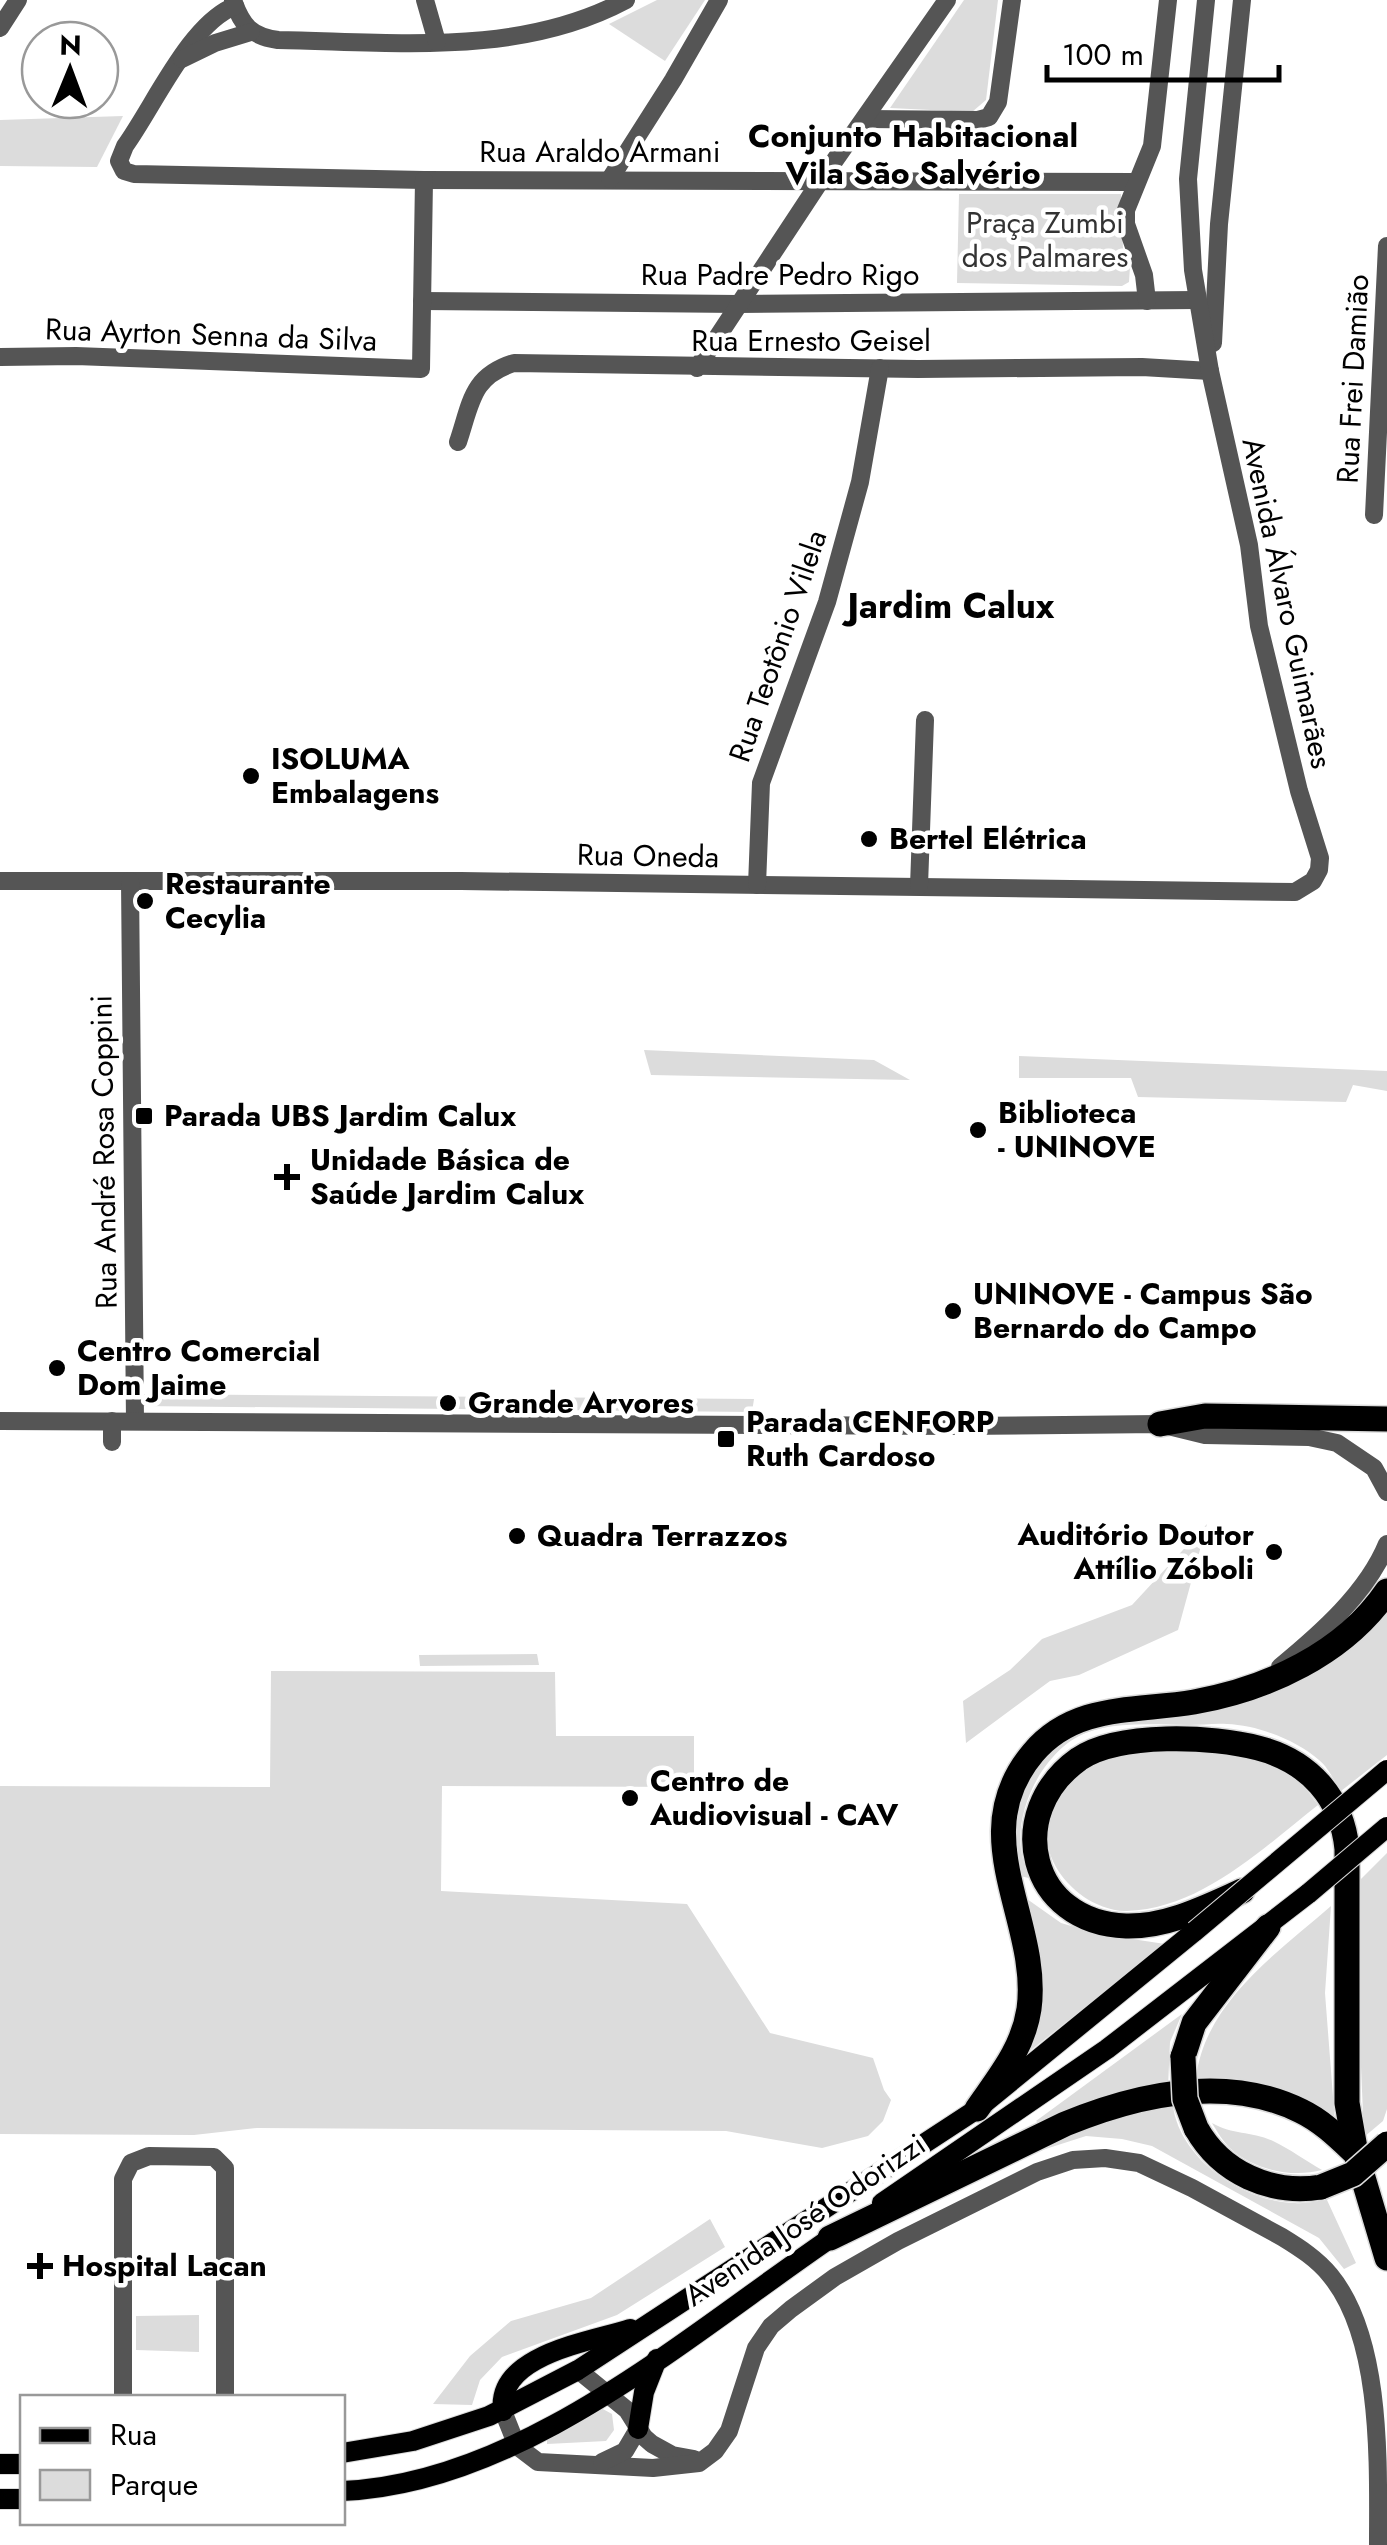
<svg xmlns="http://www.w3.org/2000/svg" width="1387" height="2545" font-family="Jost,sans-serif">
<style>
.green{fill:#dcdcdc}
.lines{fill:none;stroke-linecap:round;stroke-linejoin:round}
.major-casing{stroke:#dbdbdb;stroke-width:22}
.highway-casing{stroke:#dbdbdb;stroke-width:28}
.minor{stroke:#555;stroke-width:18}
.major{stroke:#000;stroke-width:20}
.highway{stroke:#000;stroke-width:25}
.major-bridge-casing{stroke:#dbdbdb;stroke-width:22;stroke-linecap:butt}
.highway-bridge-casing{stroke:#dbdbdb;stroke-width:28;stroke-linecap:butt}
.major-bridge{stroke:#000;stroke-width:20}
.highway-bridge{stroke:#000;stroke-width:25}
.poi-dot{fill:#000;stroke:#fff;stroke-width:4}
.labels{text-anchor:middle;stroke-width:9;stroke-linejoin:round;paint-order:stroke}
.street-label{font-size:30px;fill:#000;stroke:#fff}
.park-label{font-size:30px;fill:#333;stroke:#fff}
.poi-label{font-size:30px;font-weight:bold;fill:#000;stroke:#fff;text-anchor:start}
.neighbourhood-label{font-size:32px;font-weight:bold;fill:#000;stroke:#fff}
.quarter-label{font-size:35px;font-weight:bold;fill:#000;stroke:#fff}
</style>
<rect width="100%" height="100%" fill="#fff"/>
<g class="green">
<polygon points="657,0 705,0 665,61 609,24"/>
<polygon points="964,0 998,0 986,100 972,112 890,108"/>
<polygon points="123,116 97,167 0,166 0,120"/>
<polygon points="959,194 1121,194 1123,249 1130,267 1129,282 1122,286 957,283"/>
<polygon points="644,1050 874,1060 910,1080 651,1075"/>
<polygon points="1019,1056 1387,1071 1387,1091 1353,1085 1346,1102 1138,1097 1131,1078 1019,1078"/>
<polygon points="144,1394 754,1399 752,1412 141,1406"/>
<polygon points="1207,1524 1178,1630 1079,1675 1050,1681 966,1743 963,1701 1010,1670 1042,1639 1132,1605"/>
<path d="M1387,1605v150l-46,36c-7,-10 -13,-24 -22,-31 -22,-20 -62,-35 -92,-36 -12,-1 -25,1 -38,1 -30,0 -61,-3 -91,4 -48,10 -83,74 -77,120 1,9 5,20 8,29l-14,-3 -2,-72 18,-36 46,-40 133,-17z"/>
<polygon points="537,1654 539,1665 420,1666 419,1655"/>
<polygon points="271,1671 555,1672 556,1736 694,1736 694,1787 442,1786 441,1891 687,1904 770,2033 873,2058 884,2090 891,2100 883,2121 868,2136 822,2148 726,2131 257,2128 194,2135 0,2134 0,1786 270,1787"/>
<path d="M1238,1749l57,26 23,30c-55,43 -117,104 -191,106 -14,1 -33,-7 -43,-14 -52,-37 -49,-98 4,-132 6,-3 13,-9 19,-11 12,-3 27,-1 39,-2 30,-1 61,-2 92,-3z"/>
<polygon points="1387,1853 1387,2109 1383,2121 1364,2137 1359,2020 1360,1880"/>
<polygon points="1027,1899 1061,1923 1099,1934 1165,1944 1031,2050 1041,1966"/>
<path d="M1331,1906l-6,87 10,130c-48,-34 -79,-48 -139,-45 9,-76 81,-125 135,-172z"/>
<polygon points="1182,2014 1170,2042 1168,2087 1044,2126 1036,2121"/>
<path d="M1173,2106c7,53 70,96 122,97 10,1 21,-2 32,-3l29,63 -12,6 -25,-31 -167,-92 -30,-7 -36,-3 -78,25c54,-23 106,-48 165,-55z"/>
<path d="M1212,2123c21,12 39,8 61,18 17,8 33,20 49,29 -30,8 -68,0 -91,-21 -8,-7 -14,-18 -19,-26z"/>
<polygon points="710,2219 725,2247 617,2315 502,2357 480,2380 472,2405 433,2404 470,2356 511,2321 591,2298"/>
<polygon points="199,2315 199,2352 136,2350 136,2316"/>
<polygon points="601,2408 612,2414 614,2430 606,2441 547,2444 547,2439"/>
</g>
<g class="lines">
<g class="major-casing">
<g id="major">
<polyline points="882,2203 1107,2049 1309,1893"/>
<path d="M503,2411c-7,-56 86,-69 127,-82"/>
<polyline points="638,2429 644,2392 657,2359"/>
<polyline points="342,2453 413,2441 489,2416 578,2370 977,2109 1195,1931"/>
<polyline points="0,2464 22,2464"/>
<path d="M342,2491c182,-7 353,-162 499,-260"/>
<polyline points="0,2499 22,2499"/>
</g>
</g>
<g class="highway-casing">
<g id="highway">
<polyline points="1160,1424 1205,1416 1387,1419"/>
<path d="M1242,1891c-36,16 -75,36 -116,35 -97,-3 -123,-113 -47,-167 40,-27 134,-23 179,-11 51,13 84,50 89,101v254l9,51 31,104"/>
<polyline points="1183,2057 1194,2023 1268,1927"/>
<path d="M977,2109c22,-32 46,-60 52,-100 12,-88 -66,-173 4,-256 42,-50 103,-41 161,-51 73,-13 150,-48 193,-111"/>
<path d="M1196,2128c25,45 75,67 125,59"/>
<path d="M830,2238l235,-114c73,-30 161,-50 236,-13 21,10 38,27 55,43"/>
</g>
</g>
<g class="minor">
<path d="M233,0c9,26 18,36 45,40 118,2 241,17 348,-40"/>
<polyline points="425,0 437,42"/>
<path d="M235,6c-45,17 -81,100 -110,140l-6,15 5,10 10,3 290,6 712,2"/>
<polyline points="0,28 18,0"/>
<polyline points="182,59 215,43 251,32"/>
<polyline points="867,119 978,120 989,117 998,102 1012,0"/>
<polyline points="610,179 673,80 719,0"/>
<polyline points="422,301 738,304 1197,300"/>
<polyline points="1147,301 1144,275 1126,224 1126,210 1152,146 1168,0"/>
<polyline points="1213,343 1219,224 1242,0"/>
<polyline points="0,357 76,356 421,369 424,180"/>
<polyline points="697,368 821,180 947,0"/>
<path d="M458,442c13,-38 13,-66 56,-79l404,6 224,-2 68,4"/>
<polyline points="1374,515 1387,246"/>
<polyline points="0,881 461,881 1295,892 1313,881 1319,870 1320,858 1299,791 1259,626 1249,545 1210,371 1193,270 1188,179 1206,0"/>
<polyline points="130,881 135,1421"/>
<polyline points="757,885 761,783 827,602 860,482 880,368"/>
<polyline points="919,886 925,720"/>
<polyline points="0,1421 958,1426 1160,1424 1205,1435 1309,1437 1337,1443 1374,1468 1387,1492"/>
<polyline points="112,1442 112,1421"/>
<path d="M1280,1667c40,-33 87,-74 107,-123"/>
<polyline points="578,2370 627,2410 644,2437 652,2444 672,2455 694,2459"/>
<polyline points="123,2398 123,2179 131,2163 149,2156 214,2157 225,2168 225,2398"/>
<path d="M503,2411l14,35 21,16 115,6 46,-5 16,-12 14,-20 27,-83 15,-22 20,-17 44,-32 63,-36 139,-69 36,-12 32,-2 34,5 53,25 90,49c18,11 35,22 48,38 53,64 48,191 48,270"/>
<polyline points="602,2462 625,2451 638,2429"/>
</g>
<use href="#major" class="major"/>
<use href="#highway" class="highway"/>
<g class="major-bridge-casing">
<g id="major-bridge">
<polyline points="1309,1893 1387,1827"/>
<polyline points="1195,1931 1387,1770"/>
</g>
</g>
<g class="highway-bridge-casing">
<g id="highway-bridge">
<polyline points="1183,2057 1185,2099 1196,2128"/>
<polyline points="1321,2187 1353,2174 1387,2144"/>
</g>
</g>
<use href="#major-bridge" class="major-bridge"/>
<use href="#highway-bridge" class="highway-bridge"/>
</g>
<g class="poi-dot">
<circle cx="251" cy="776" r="10"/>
<circle cx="869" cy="839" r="10"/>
<circle cx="145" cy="901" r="10"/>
<rect x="134" y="1106" width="20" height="20" rx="5"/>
<circle cx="978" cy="1130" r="10"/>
<path d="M282 1162h10v10h10v10h-10v10h-10v-10h-10v-10h10z"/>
<circle cx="953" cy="1311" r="10"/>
<circle cx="57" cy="1368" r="10"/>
<circle cx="448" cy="1403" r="10"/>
<rect x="716" y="1429" width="20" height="20" rx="5"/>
<circle cx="517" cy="1536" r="10"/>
<circle cx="1274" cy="1552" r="10"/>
<circle cx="630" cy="1798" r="10"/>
<path d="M35 2251h10v10h10v10h-10v10h-10v-10h-10v-10h10z"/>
</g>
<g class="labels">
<g class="street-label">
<text x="600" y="162">Rua Araldo Armani</text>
<text x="780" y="285">Rua Padre Pedro Rigo</text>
<text transform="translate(211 335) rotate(2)" y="10">Rua Ayrton Senna da Silva</text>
<text x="811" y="351">Rua Ernesto Geisel</text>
<text transform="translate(1353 379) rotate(-87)" y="10">Rua Frei Damião</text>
<text transform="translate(1287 603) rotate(78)" y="10">Avenida Álvaro Guimarães</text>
<text transform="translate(778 646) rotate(-71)" y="10">Rua Teotônio Vilela</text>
<text transform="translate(648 856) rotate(1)" y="10">Rua Oneda</text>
<text transform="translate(104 1152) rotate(-91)" y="10">Rua André Rosa Coppini</text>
<text transform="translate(805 2220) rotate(-34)" y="10">Avenida José Odorizzi</text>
</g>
<g class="park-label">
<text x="1045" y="233">Praça Zumbi<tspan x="1045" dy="34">dos Palmares</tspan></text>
</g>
<g class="poi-label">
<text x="271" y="769">ISOLUMA<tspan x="271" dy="34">Embalagens</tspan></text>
<text x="889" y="849">Bertel Elétrica</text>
<text x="165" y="894">Restaurante<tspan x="165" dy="34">Cecylia</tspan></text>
<text x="998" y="1123">Biblioteca<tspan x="998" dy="34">- UNINOVE</tspan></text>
<text x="164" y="1126">Parada UBS Jardim Calux</text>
<text x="310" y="1170">Unidade Básica de<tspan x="310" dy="34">Saúde Jardim Calux</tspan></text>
<text x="973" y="1304">UNINOVE - Campus São<tspan x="973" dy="34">Bernardo do Campo</tspan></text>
<text x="77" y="1361">Centro Comercial<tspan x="77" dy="34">Dom Jaime</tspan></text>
<text x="468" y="1413">Grande Arvores</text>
<text x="746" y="1432">Parada CENFORP<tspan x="746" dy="34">Ruth Cardoso</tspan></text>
<text x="1254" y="1545" text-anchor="end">Auditório Doutor<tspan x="1254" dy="34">Attílio Zóboli</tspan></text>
<text x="537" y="1546">Quadra Terrazzos</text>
<text x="650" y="1791">Centro de<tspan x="650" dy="34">Audiovisual - CAV</tspan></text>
<text x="62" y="2276">Hospital Lacan</text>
</g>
<g class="neighbourhood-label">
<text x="913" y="147">Conjunto Habitacional<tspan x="913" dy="37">Vila São Salvério</tspan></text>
</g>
<g class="quarter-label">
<text x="951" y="618">Jardim Calux</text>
</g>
</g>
<rect x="20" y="2395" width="325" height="130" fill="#ffffff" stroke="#999999" stroke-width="2.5"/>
<rect x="40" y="2428" width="50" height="15" fill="#000000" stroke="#999999" stroke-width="2.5"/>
<text x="110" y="2445" font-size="30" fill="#000000">Rua</text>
<rect x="40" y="2470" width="50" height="30" fill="#dcdcdc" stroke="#999999" stroke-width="2.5"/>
<text x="110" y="2495" font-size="30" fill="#000000">Parque</text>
<g transform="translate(70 70) rotate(1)"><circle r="48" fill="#ffffff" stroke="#999999" stroke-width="2.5"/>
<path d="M0-8L18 38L0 25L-18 38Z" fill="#000000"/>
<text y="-15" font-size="28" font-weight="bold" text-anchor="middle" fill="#000000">N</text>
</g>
<path d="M1047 65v15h232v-15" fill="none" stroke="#000000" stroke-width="5"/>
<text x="1062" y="65" font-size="30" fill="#000000" stroke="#ffffff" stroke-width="8" paint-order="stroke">100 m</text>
</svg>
